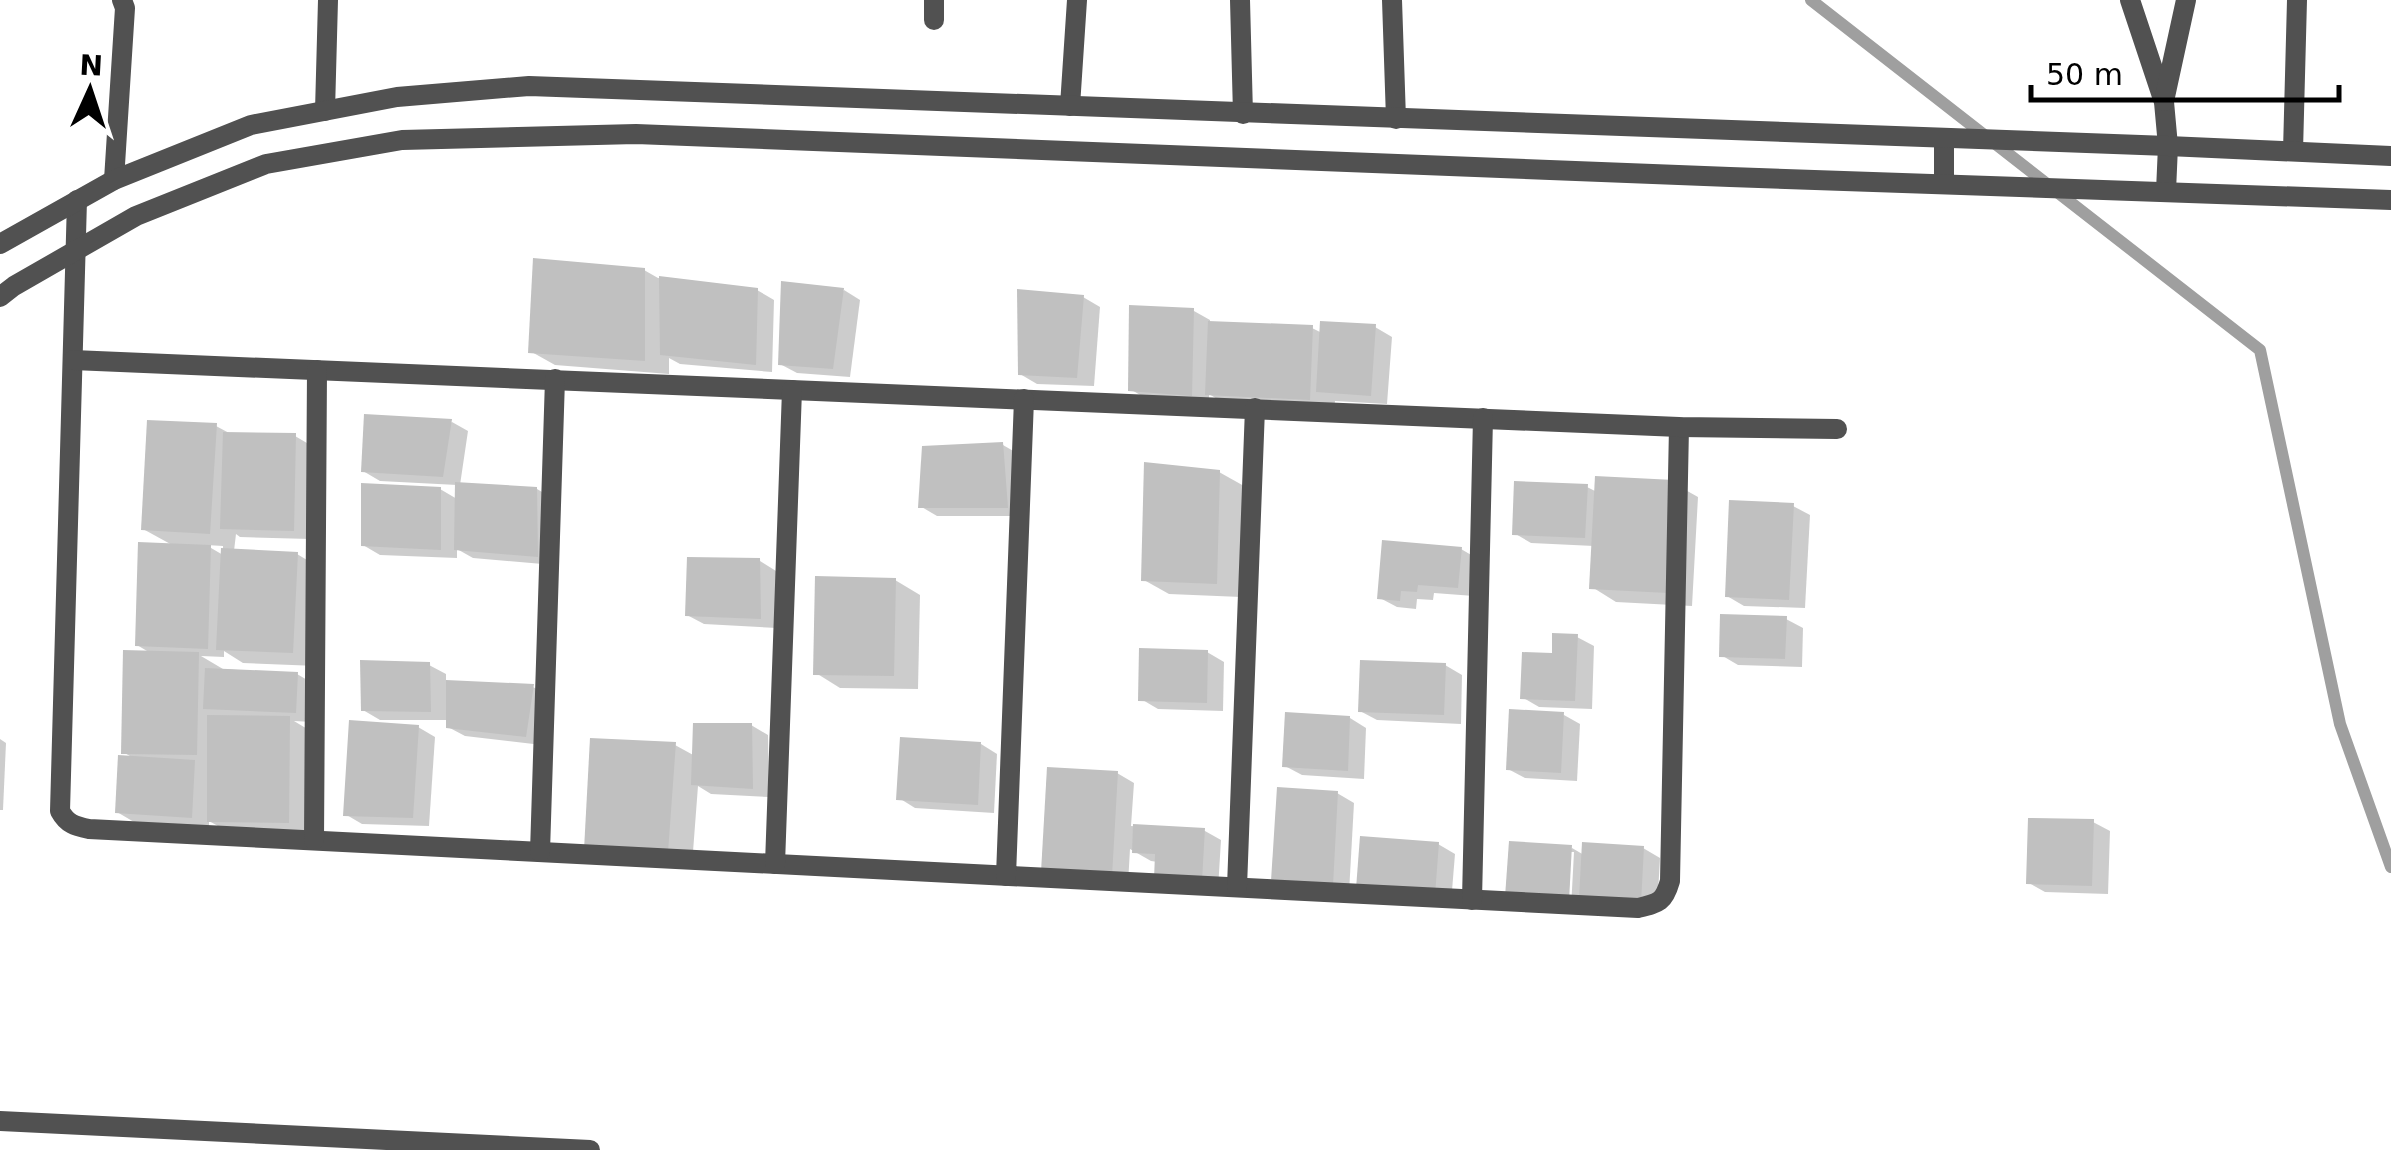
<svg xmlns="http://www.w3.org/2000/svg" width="2391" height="1150" font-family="'DejaVu Sans',sans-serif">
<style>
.shadow{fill:#0003;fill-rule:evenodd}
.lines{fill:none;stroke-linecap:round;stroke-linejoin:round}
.stream{stroke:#9f9f9f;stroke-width:12}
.building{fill:#c0c0c0}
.service{stroke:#515151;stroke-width:20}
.minor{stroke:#515151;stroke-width:20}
.tertiary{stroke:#515151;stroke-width:20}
</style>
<rect width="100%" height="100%" fill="#fff"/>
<g class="shadow">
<polygon points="644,270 658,278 757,290 774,300 772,372 680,364 669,358 669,374 555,365 530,351"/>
<polygon points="844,290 860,300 850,377 797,373 780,364"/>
<polygon points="1083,297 1100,307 1094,386 1037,384 1020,374"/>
<polygon points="1194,311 1210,320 1210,324 1312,328 1322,333 1375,327 1392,337 1387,404 1335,401 1334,412 1232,408 1209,394 1209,404 1147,399 1130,389"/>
<polygon points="452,422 468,431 460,485 537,489 554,499 554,565 473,558 457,549 457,558 380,555 363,545 440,489 457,499 457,485 380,481 363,471"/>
<path d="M216,426l15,8 64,2 17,10 -2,93 -70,-2 -4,-3 -2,17 63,3 25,15 -5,97 -74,-3 -19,-12v6l-23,-1 22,13 74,5 17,10 -2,38 -18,-1 20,12 -1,103 -79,-1 -25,-14v5l-75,-4 -17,-10 18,-53 -12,-7 29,-98 -15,-9 37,-99 -31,-17zM206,545l17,1v9z"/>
<polygon points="1003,445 1020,455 1024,516 937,516 920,506"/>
<polygon points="1219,472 1244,486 1241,597 1169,594 1144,580"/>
<polygon points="1673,483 1698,497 1692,606 1616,602 1592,587 1594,546 1531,543 1514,533 1587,487 1597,492"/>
<polygon points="1793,506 1810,515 1805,608 1744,606 1727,596"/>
<polygon points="1461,549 1478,559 1474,596 1434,593 1433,600 1417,599 1416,609 1397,607 1380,598"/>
<polygon points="760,561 776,571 777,628 704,624 687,615"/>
<polygon points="895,580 920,595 918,689 840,688 816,673"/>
<polygon points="1786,619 1803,628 1802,667 1738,665 1721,655"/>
<polygon points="1577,637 1594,646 1592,709 1539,707 1522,697 1554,656"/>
<polygon points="1207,652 1224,662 1223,711 1158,709 1141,699"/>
<polygon points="429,665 446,674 446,683 533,687 549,696 542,745 465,736 448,727 448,720 380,720 363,710"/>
<polygon points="1445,665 1462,675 1461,724 1377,720 1360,711"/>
<polygon points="1564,715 1580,724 1577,781 1525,778 1508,769"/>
<polygon points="1350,718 1366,728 1364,779 1302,775 1285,766"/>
<polygon points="751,725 768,735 769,797 711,794 698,786 692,865 612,863 675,745 695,756"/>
<polygon points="418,727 435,737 429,826 362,824 345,814"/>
<polygon points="0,739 6,743 3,810 0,810"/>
<polygon points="981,744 997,754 994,813 915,808 899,798"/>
<polygon points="1117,773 1134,783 1131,826 1205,831 1221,840 1218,889 1158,862 1151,861 1130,849 1128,884 1060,880"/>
<polygon points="1337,793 1354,803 1349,893 1291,889"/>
<polygon points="2093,822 2110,831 2108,894 2045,892 2029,883"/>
<polygon points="1438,844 1455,854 1451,903 1375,898"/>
<polygon points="1572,848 1584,855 1643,848 1660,858 1657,911 1571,908 1574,852 1569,852"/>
</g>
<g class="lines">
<polyline class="stream" points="1811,0 2260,350 2340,724 2391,867"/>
</g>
<g class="building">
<polygon points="533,258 645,268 645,361 528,353"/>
<polygon points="659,276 758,288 756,365 660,355"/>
<polygon points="781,281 844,288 833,369 778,365"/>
<polygon points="1017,289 1084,295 1077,378 1018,375"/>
<polygon points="1129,305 1194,308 1192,396 1128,391"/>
<polygon points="1208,321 1313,325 1310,400 1205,395"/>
<polygon points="1320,321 1376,324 1371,396 1316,392"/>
<polygon points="364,414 452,419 443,477 361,472"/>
<polygon points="147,420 217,423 210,534 141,530"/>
<polygon points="223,432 296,433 294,531 220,529"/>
<polygon points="1003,442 1008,508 918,508 922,446"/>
<polygon points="1144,462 1220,470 1217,584 1141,581"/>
<polygon points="1595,476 1674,480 1668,593 1589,589"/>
<polygon points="1514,481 1588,484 1585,538 1512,535"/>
<polygon points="455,482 537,487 538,557 454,550"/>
<polygon points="361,483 441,487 441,550 361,546"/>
<polygon points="1729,500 1794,503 1789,600 1725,597"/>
<polygon points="1382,540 1462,547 1458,588 1418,585 1417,592 1401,591 1400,601 1377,599"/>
<polygon points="138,542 211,545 208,649 135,646"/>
<polygon points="221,548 298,552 293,653 216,650"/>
<polygon points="687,557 760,558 761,619 685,616"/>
<polygon points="815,576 896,578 894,676 813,675"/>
<polygon points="1720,614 1787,616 1785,659 1719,657"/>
<polygon points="1552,633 1578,634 1575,701 1520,699 1522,652 1552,653"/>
<polygon points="1139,648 1208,650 1207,703 1138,701"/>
<polygon points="123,650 199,652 197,755 121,754"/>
<polygon points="360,660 430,662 431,712 361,711"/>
<polygon points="1360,660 1446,663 1444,715 1358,712"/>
<polygon points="205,668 298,672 296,713 203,709"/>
<polygon points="446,680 534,684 526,737 446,728"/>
<polygon points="1509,709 1564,712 1561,773 1506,770"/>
<polygon points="1285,712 1350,716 1348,771 1282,767"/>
<polygon points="207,715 290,716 289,823 207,822"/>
<polygon points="349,720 419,725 413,818 343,816"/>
<polygon points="693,723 752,723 753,789 691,785"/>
<polygon points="900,737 981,742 978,805 896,800"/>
<polygon points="590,738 676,742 668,852 584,850"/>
<polygon points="118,755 195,760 192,818 115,813"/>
<polygon points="1047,767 1118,771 1112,876 1041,872"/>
<polygon points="1277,787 1338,791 1333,885 1271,881"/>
<polygon points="2028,818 2094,819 2092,886 2026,884"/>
<polygon points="1133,824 1205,828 1202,881 1154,879 1155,854 1132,853"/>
<polygon points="1360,836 1439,842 1435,895 1356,889"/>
<polygon points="1509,841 1572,845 1569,901 1505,897"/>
<polygon points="1582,842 1644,846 1641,903 1579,900"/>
</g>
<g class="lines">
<polyline class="service" points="0,1121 590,1150"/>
<g class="minor">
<polyline points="1240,0 1243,114"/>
<polyline points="1392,0 1396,119"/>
<polyline points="2130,0 2164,102 2168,146 2166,191"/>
<polyline points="934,20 934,0"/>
<polyline points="2164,101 2186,0"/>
<polyline points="1070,106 1077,0"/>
<polyline points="325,111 328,0"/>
<polyline points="2293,151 2297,0"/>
<polyline points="114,180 125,8 122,0"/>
<path d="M77,200l-17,611c7,13 15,15 29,18l1549,79c21,-5 26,-6 32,-27l9,-454"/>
<polyline points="73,360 1679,427 1837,429"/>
<polyline points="314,840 317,370"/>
<polyline points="540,852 555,379"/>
<polyline points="775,864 792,390"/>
<polyline points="1006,876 1024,399"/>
<polyline points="1237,887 1255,408"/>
<polyline points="1472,900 1483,418"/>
</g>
<g class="tertiary">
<polyline points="1944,139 1944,184"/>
<polyline points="0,244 114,180 251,125 397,97 529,86 2168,146 2391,156"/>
<polyline points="0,297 14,286 136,216 266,164 402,140 636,134 1730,177 2391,200"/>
</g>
</g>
<g transform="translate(90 90) rotate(3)" stroke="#ffffff" stroke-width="8" paint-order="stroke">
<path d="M0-8L18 38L0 25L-18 38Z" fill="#000000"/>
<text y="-15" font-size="28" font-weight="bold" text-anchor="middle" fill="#000000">N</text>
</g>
<path d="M2031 85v15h308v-15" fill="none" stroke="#000000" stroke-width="5"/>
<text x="2046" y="85" font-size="30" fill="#000000" stroke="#ffffff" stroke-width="8" paint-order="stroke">50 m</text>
</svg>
